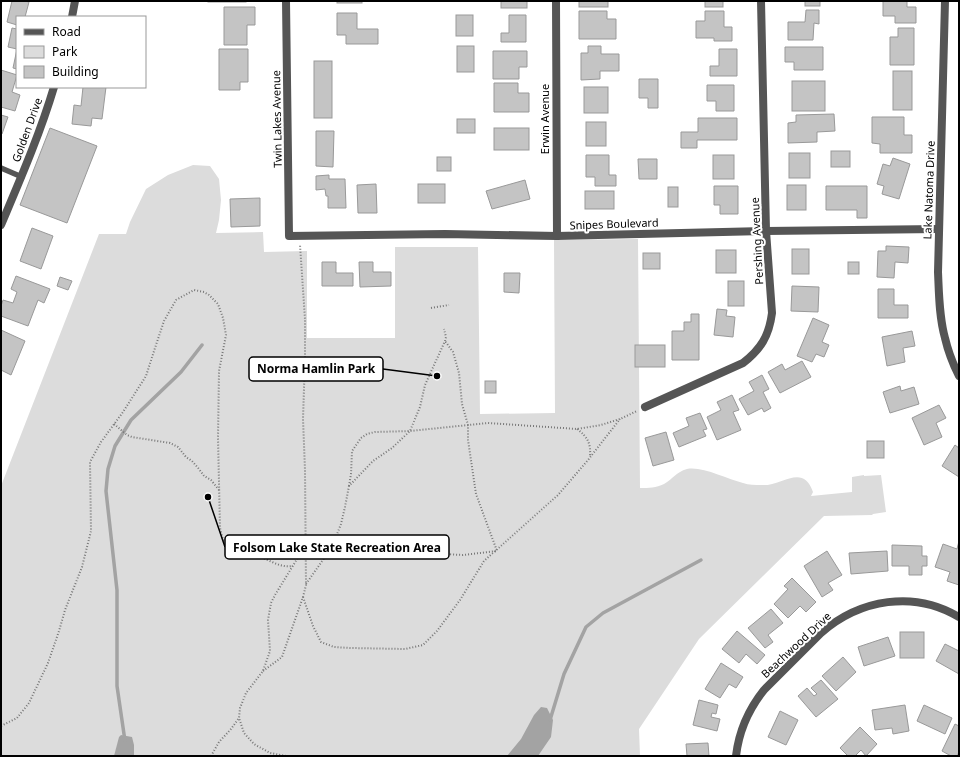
<svg xmlns="http://www.w3.org/2000/svg" width="960" height="757" font-family="'Noto Sans',sans-serif">
<style>
.green{fill:#dcdcdc}
.water{fill:#a3a3a3}
.lines{fill:none;stroke-linecap:round;stroke-linejoin:round}
.stream{stroke:#a3a3a3;stroke-width:3.5}
.building{fill:#c4c4c4;stroke:#999}
.path{stroke:#777;stroke-width:2;stroke-dasharray:1 2;stroke-linecap:butt}
.lane{stroke:#555;stroke-width:5.5}
.street{stroke:#555;stroke-width:8}
.labels{text-anchor:middle;stroke-width:4;stroke-linejoin:round;paint-order:stroke}
.street-label{font-size:11px;fill:#000;stroke:#fff}
.leader{fill:none;stroke:#000;stroke-width:1.5}
.callout-dot{fill:#000;stroke:#fff;stroke-width:1.5}
.callout{fill:#fff;stroke:#000;stroke-width:1.5}
.callout-label{font-size:12px;text-anchor:middle;font-weight:bold;fill:#000}
</style>
<rect width="100%" height="100%" fill="#fff"/>
<path class="green" d="M193,165l17,1 9,13 2,21 -2,20 -3,13 47,-1 1,20 43,-1v87h88v-91h83l2,167 75,-1 -1,-173 84,-1 2,249c9,0 16,0 24,-4 9,-5 12,-12 23,-15 15,-3 40,10 56,14 6,2 12,2 18,2 20,2 42,-23 52,7l-2,4 41,-4v-15l12,-2v1l17,-1 5,37 -13,2 -1,1 -48,1 -125,123 -60,90 1,27h-639v-270l98,-252h27l4,-12 16,-33 22,-14z"/>
<g class="water">
<polygon points="541,707 547,708 553,720 551,737 538,756 507,756 521,739 534,715"/>
<polygon points="121,735 132,737 134,745 134,756 114,756 119,737"/>
</g>
<g class="lines">
<g class="stream">
<polyline points="550,720 564,674 586,627 603,613 701,560"/>
<polyline points="125,741 117,686 117,590 106,491 108,469 115,446 131,420 181,372 202,345"/>
</g>
</g>
<g class="building">
<polygon points="12,1 25,1 29,2 25,17 26,17 17,17 17,25 7,22"/>
<rect x="208" y="1" width="38" height="1"/>
<rect x="337" y="1" width="25" height="2"/>
<rect x="501" y="1" width="26" height="7"/>
<rect x="579" y="1" width="29" height="6"/>
<rect x="705" y="1" width="18" height="6"/>
<rect x="805" y="1" width="15" height="5"/>
<polygon points="883,1 907,1 907,7 916,7 916,23 895,23 895,16 883,16"/>
<polygon points="224,7 255,7 255,25 247,25 247,45 224,45"/>
<polygon points="806,10 819,10 819,24 814,23 813,40 788,40 788,22 805,22"/>
<polygon points="579,11 607,11 607,19 616,19 616,39 579,39"/>
<polygon points="705,11 724,11 724,27 732,27 732,41 714,41 714,38 696,38 696,21 705,21"/>
<polygon points="337,13 357,13 357,29 378,29 378,44 346,44 346,35 337,35"/>
<rect x="456" y="15" width="17" height="21"/>
<polygon points="509,15 526,15 526,42 501,42 501,33 509,33"/>
<polygon points="12,28 17,29 17,69 13,68 17,49 8,47"/>
<polygon points="898,28 914,28 914,65 890,65 890,37 898,37"/>
<rect x="457" y="46" width="17" height="26"/>
<polygon points="588,46 601,46 601,54 619,54 619,71 600,71 600,79 581,80 581,53 588,53"/>
<polygon points="785,47 823,47 823,70 794,70 794,62 785,62"/>
<polygon points="219,49 248,49 248,82 240,82 240,90 219,90"/>
<polygon points="719,49 737,49 737,76 710,76 710,66 719,66"/>
<polygon points="493,51 527,51 527,67 519,67 519,79 493,79"/>
<rect x="314" y="61" width="18" height="57"/>
<polygon points="1,70 17,75 12,92 20,95 15,111 1,107"/>
<rect x="893" y="71" width="19" height="39"/>
<polygon points="639,79 658,79 658,108 648,108 648,98 639,98"/>
<rect x="792" y="81" width="33" height="30"/>
<polygon points="494,83 518,83 518,93 529,93 529,112 494,112"/>
<polygon points="707,85 734,85 734,111 716,111 716,101 707,101"/>
<polygon points="83,87 106,87 102,119 92,118 91,126 72,124 74,105 81,106"/>
<rect x="584" y="87" width="24" height="26"/>
<polygon points="834,114 835,131 817,132 817,142 788,143 788,123 796,122 796,115"/>
<polygon points="1,115 8,117 2,134 1,134"/>
<polygon points="872,117 904,117 904,135 912,135 912,153 880,153 880,144 872,143"/>
<polygon points="698,118 737,118 737,140 697,140 697,148 681,148 681,132 698,132"/>
<rect x="457" y="119" width="18" height="14"/>
<rect x="586" y="122" width="20" height="24"/>
<polygon points="50,128 97,146 67,223 20,205"/>
<rect x="494" y="128" width="35" height="22"/>
<polygon points="316,131 334,131 333,167 316,166"/>
<rect x="831" y="151" width="19" height="16"/>
<rect x="789" y="153" width="21" height="25"/>
<polygon points="586,155 609,155 609,175 616,175 616,186 595,186 595,177 586,177"/>
<rect x="713" y="155" width="21" height="24"/>
<rect x="437" y="157" width="14" height="14"/>
<polygon points="893,158 910,164 899,199 882,194 884,186 877,184 883,164 890,166"/>
<polygon points="638,159 657,159 657,179 639,179"/>
<polygon points="329,175 329,179 345,179 346,208 328,208 328,196 326,196 325,189 316,190 316,176"/>
<polygon points="525,180 530,199 492,209 486,191"/>
<polygon points="376,184 377,213 358,213 357,185"/>
<rect x="418" y="184" width="27" height="19"/>
<rect x="787" y="185" width="19" height="25"/>
<polygon points="714,186 738,186 738,214 720,214 720,205 714,205"/>
<polygon points="826,186 867,186 867,218 857,218 857,210 826,210"/>
<rect x="668" y="187" width="10" height="20"/>
<rect x="585" y="191" width="29" height="18"/>
<polygon points="260,198 260,226 231,227 230,199"/>
<polygon points="32,228 53,236 41,269 20,261"/>
<polygon points="886,246 909,247 908,263 895,262 894,278 877,277 878,251 886,251"/>
<rect x="792" y="249" width="17" height="25"/>
<rect x="716" y="250" width="20" height="23"/>
<rect x="643" y="253" width="17" height="16"/>
<polygon points="322,262 336,262 336,273 353,273 353,286 322,286"/>
<polygon points="359,262 373,262 373,272 391,272 391,286 360,287"/>
<rect x="848" y="262" width="11" height="12"/>
<polygon points="504,273 520,273 519,293 504,292"/>
<polygon points="16,276 50,289 44,303 38,300 28,326 1,316 1,306 3,300 13,303 17,292 11,289"/>
<polygon points="60,277 72,281 68,290 57,286"/>
<rect x="728" y="281" width="16" height="25"/>
<polygon points="792,286 819,287 818,312 791,311"/>
<polygon points="878,289 894,289 894,305 908,305 908,318 878,318"/>
<polygon points="717,309 727,310 726,316 735,317 733,337 714,335"/>
<polygon points="691,314 699,314 699,360 672,360 672,331 684,331 684,322 691,322"/>
<polygon points="813,318 829,325 822,342 829,345 824,357 816,354 812,362 797,356"/>
<polygon points="1,330 25,341 11,375 1,370"/>
<polygon points="912,331 915,346 903,348 905,362 887,366 882,337"/>
<rect x="635" y="345" width="30" height="22"/>
<polygon points="802,361 811,377 780,393 768,372 782,364 785,370"/>
<polygon points="762,375 769,389 763,392 771,408 764,412 762,408 748,415 739,399 754,391 749,382"/>
<rect x="485" y="381" width="11" height="12"/>
<polygon points="900,386 901,391 914,387 919,404 890,413 883,392"/>
<polygon points="732,395 739,410 733,412 741,430 717,440 707,417 721,410 717,402"/>
<polygon points="939,405 946,418 936,423 942,437 924,445 912,418"/>
<polygon points="700,413 707,429 703,430 706,436 679,447 673,433 689,426 686,418"/>
<polygon points="666,432 674,460 653,466 645,438"/>
<rect x="867" y="441" width="17" height="17"/>
<polygon points="955,445 959,448 959,477 942,466"/>
<polygon points="959,541 959,585 947,581 950,572 935,567 943,544 957,549"/>
<polygon points="892,545 922,546 922,556 927,556 927,566 922,566 922,575 909,575 909,566 892,566"/>
<polygon points="827,551 842,575 828,583 833,590 822,597 804,566"/>
<polygon points="887,551 888,571 851,574 849,553"/>
<polygon points="792,578 816,602 806,612 800,606 788,618 774,604 788,589 784,586"/>
<polygon points="771,609 783,623 768,635 773,642 765,648 748,628"/>
<polygon points="737,631 765,655 757,664 746,654 739,663 722,649"/>
<rect x="900" y="632" width="24" height="26"/>
<polygon points="888,637 895,656 864,666 858,647"/>
<polygon points="945,644 959,651 959,674 936,661"/>
<polygon points="843,657 856,672 836,691 822,676"/>
<polygon points="721,663 743,677 736,688 729,684 720,698 705,689"/>
<polygon points="821,680 838,699 816,717 798,696 807,688 814,696 817,694 811,688"/>
<polygon points="699,700 718,705 716,714 712,713 711,717 720,719 717,731 693,725"/>
<polygon points="905,705 909,731 893,734 892,728 875,730 872,710"/>
<polygon points="924,705 952,718 945,734 917,721"/>
<polygon points="780,711 798,720 786,745 768,737"/>
<polygon points="955,724 959,726 959,752 957,756 951,756 942,751"/>
<polygon points="860,727 877,744 866,756 861,750 855,756 848,756 840,748"/>
<polygon points="708,743 709,756 687,756 686,744"/>
</g>
<g class="lines">
<g class="path">
<polyline points="431,308 449,305"/>
<polyline points="114,424 127,435 132,437 170,443 178,447 186,457 192,461 199,469 204,476 211,480 219,490"/>
<path d="M577,429c11,8 14,15 13,28"/>
<polyline points="349,486 351,474 352,451 361,438 367,434 375,432 410,431 488,423 577,429 601,425 620,419 637,411"/>
<polyline points="335,538 345,542 363,546 376,548 395,547 444,554 463,555 497,551 476,494 468,440 468,425 462,404 459,373 453,352 445,341"/>
<polyline points="306,584 332,547 341,524 345,507 349,486 373,461 392,448 410,431 420,407 425,385 445,341 446,337 444,329"/>
<polyline points="303,597 313,626 321,642 334,647 350,648 405,649 423,645 437,631 460,600 484,561 558,495 588,460 620,419"/>
<polyline points="263,671 282,657 303,597 306,585 305,470 303,419 305,358 305,319 300,245"/>
<path d="M1,726l16,-8 12,-15 19,-40 11,-32 6,-21 17,-43 9,-36 -1,-69 11,-20 22,-30 23,-36 9,-28 9,-27 12,-21 18,-10 10,2 5,3 9,9 5,14 3,17 -7,36 -1,66 2,91 3,12c12,8 25,11 38,17 10,4 20,11 32,9"/>
<polyline points="211,756 219,742 231,729 239,718"/>
<polyline points="286,756 270,753 254,744 244,733 239,718 240,708 246,693 263,671 270,651 268,620 271,603 275,595 305,546"/>
</g>
<polyline class="lane" points="1,168 22,177"/>
<g class="street">
<polyline points="286,1 289,236 445,234 557,236 766,231 939,229"/>
<polyline points="556,1 557,236"/>
<path d="M945,1l-7,271c1,21 1,45 7,66 3,13 8,26 14,38"/>
<polyline points="72,17 75,1"/>
<path d="M1,225c19,-45 39,-91 53,-138"/>
<path d="M645,407l98,-44c18,-14 26,-27 29,-50l-6,-82 -5,-230"/>
<path d="M736,756c3,-26 12,-46 28,-66l57,-57c39,-34 93,-43 138,-16"/>
</g>
</g>
<g class="labels">
<g class="street-label">
<text transform="translate(277 119) rotate(-91)" y="4">Twin Lakes Avenue</text>
<text transform="translate(545 119) rotate(-90)" y="4">Erwin Avenue</text>
<text transform="translate(27 130) rotate(-70)" y="4">Golden Drive</text>
<text transform="translate(929 190) rotate(-88)" y="4">Lake Natoma Drive</text>
<text transform="translate(614 224) rotate(-2)" y="4">Snipes Boulevard</text>
<text transform="translate(757 241) rotate(-93)" y="4">Pershing Avenue</text>
<text transform="translate(796 645) rotate(-43)" y="4">Beachwood Drive</text>
</g>
</g>
<path class="leader" d="M437 376L383 369M208 497L225 547"/>
<g class="callout-dot">
<circle cx="437" cy="376" r="4"/>
<circle cx="208" cy="497" r="4"/>
</g>
<g class="callout">
<rect x="249" y="357" width="134" height="24" rx="4"/>
<rect x="225" y="535" width="224" height="24" rx="4"/>
</g>
<g class="callout-label">
<text x="316" y="373">Norma Hamlin Park</text>
<text x="337" y="552">Folsom Lake State Recreation Area</text>
</g>
<rect width="960" height="757" fill="none" stroke="#000000" stroke-width="4"/>
<rect x="16" y="16" width="130" height="72" fill="#ffffff" stroke="#999999"/>
<rect x="24" y="29" width="20" height="6" fill="#555555" stroke="#999999"/>
<text x="52" y="36" font-size="12" fill="#000000">Road</text>
<rect x="24" y="46" width="20" height="12" fill="#dcdcdc" stroke="#999999"/>
<text x="52" y="56" font-size="12" fill="#000000">Park</text>
<rect x="24" y="66" width="20" height="12" fill="#c4c4c4" stroke="#999999"/>
<text x="52" y="76" font-size="12" fill="#000000">Building</text>
</svg>
